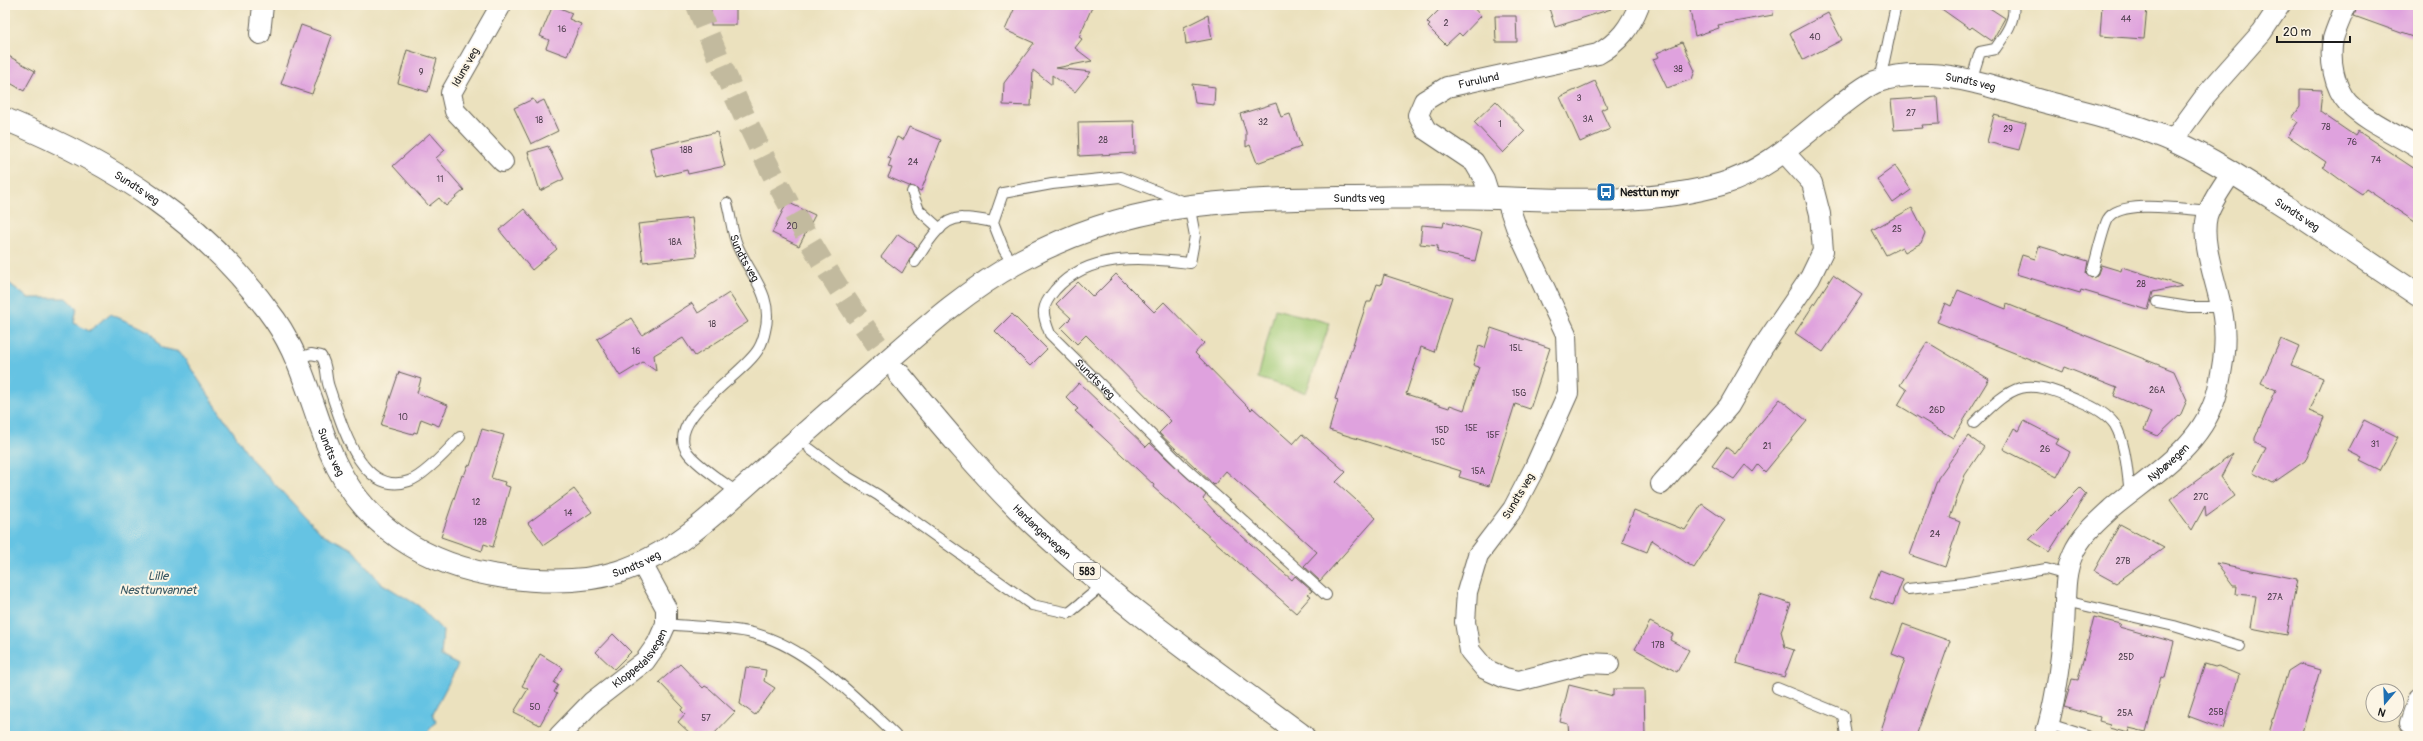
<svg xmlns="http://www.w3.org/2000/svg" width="2423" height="741" font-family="Pangolin,sans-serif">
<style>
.green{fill:#a0cb77;stroke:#5e744a}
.water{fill:#65c3e3;stroke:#407080}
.building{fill:#dfa2de}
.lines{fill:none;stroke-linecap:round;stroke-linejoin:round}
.primary-tunnel{stroke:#c2ba9e;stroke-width:22;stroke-dasharray:22 11;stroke-linecap:butt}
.service-casing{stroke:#646155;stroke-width:12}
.minor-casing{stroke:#646155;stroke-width:22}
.tertiary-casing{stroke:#646155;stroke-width:24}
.primary-casing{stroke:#646155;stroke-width:24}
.service{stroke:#fff;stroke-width:10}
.minor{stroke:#fff;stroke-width:20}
.tertiary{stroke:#fff;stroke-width:22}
.primary{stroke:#fff;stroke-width:22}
.labels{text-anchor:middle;stroke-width:4;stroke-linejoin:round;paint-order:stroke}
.number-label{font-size:9px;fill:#4d3e4c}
.shield{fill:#fcf5e5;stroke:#5f5d58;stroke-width:1}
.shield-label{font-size:10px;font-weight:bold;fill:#1c1c1c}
.street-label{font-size:11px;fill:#1c1c1c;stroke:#fcf5e5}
.poi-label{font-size:11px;font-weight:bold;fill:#1c1c1c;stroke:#fcf5e5;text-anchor:start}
.water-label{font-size:12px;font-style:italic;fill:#365662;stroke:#fcf5e5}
</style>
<rect width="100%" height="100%" fill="#fcf5e5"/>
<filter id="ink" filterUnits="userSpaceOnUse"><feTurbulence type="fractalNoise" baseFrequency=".025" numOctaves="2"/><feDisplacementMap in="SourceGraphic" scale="8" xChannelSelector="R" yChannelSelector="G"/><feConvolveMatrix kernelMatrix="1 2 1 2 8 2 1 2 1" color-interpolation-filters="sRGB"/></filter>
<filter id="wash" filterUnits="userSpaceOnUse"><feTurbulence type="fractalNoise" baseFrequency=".012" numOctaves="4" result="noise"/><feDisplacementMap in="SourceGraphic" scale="16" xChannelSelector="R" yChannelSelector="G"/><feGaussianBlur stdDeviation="0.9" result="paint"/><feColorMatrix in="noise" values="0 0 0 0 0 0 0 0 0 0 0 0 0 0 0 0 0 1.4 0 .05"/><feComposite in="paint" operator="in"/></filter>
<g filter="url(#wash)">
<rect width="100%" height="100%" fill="#ebe1be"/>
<polygon class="green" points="1275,309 1330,323 1306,393 1258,378"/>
<polygon class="water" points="5,280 28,298 67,298 77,308 74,323 89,331 110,314 151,332 162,348 180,352 252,460 321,533 352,549 381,583 419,606 443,631 441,656 458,665 433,713 436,722 424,736 5,736"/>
<g id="blocks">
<g class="building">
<polygon points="553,5 572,13 569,19 581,24 567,56 546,48 549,40 540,36"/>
<rect x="711" y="5" width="25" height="20"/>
<polygon points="1016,5 1093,5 1079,37 1082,39 1075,48 1092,61 1056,68 1091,72 1075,92 1052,75 1052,85 1033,70 1031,106 1003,105 1004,83 1034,43 1005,30"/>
<polygon points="1444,5 1471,5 1481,16 1462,36 1459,33 1446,45 1428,27 1430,25 1427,22"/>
<polygon points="1548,5 1610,5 1611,9 1555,27"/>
<polygon points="1689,5 1772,5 1773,15 1718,25 1719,28 1695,36"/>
<polygon points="1936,5 1985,5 2005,18 1992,41 1972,27 1970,29"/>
<polygon points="2102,5 2133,5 2132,7 2147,8 2144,39 2100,36"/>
<polygon points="2357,5 2418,5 2418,39 2354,16"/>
<polygon points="1828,13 1842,40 1803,60 1790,33"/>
<polygon points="1208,15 1212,39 1186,44 1184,27"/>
<polygon points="1495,16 1516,16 1517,42 1496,42"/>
<polygon points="301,25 332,36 312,94 281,84"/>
<polygon points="1682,42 1695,71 1692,79 1667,88 1653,59 1659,57 1657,53"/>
<polygon points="407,50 437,59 428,92 398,83"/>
<polygon points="5,54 35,71 24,91 5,80"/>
<polygon points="1595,81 1607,107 1601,110 1610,129 1580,142 1560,97"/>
<polygon points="1192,84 1215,87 1214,105 1195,103"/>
<polygon points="2300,89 2322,90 2320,112 2355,136 2358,131 2418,171 2418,224 2366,189 2362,194 2342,181 2323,167 2326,162 2288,136 2298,122 2292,118 2300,107"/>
<polygon points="1937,97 1939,124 1922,125 1923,128 1894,130 1891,100"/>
<polygon points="533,99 536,104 544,100 558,131 531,144 514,108"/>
<polygon points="1496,101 1525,131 1503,153 1474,122"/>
<polygon points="1276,103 1281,117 1290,114 1301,147 1257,163 1250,145 1246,147 1246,132 1240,114"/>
<polygon points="1994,115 2026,123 2019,150 1987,142"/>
<polygon points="1134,121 1135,153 1079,156 1078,122"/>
<polygon points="909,127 941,140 921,191 888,177 892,168 888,167 891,159 888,158 897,137 903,140"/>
<polygon points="717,132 725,166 688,174 687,170 657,177 650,148"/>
<polygon points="430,133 445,150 436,158 464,190 446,206 439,198 429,206 393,166"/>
<polygon points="548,146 564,179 540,191 528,152"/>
<polygon points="1895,166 1911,190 1893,203 1877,179"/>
<polygon points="787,202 815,215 799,246 772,233"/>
<polygon points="1912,208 1925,233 1921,243 1905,252 1902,247 1886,255 1872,230"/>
<polygon points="524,209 557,249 532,270 499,230"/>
<polygon points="692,218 697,256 643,262 638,224"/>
<polygon points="1444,222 1482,232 1475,261 1437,252 1438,246 1420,244 1422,225 1443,227"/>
<polygon points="898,234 917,247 902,273 881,257"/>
<polygon points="2039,246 2088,261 2086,273 2091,278 2097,276 2101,265 2121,271 2122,267 2183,286 2153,292 2148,310 2081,290 2080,293 2016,274 2022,255 2035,259"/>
<polygon points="1116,274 1154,312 1164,302 1204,343 1195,353 1251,410 1253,408 1293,444 1302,434 1346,472 1336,482 1376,518 1320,581 1304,566 1317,552 1226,471 1214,485 1159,433 1171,421 1086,335 1077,344 1061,328 1071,318 1056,304 1078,282 1093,297"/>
<polygon points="1384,275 1452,297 1434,352 1421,347 1406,394 1449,408 1450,405 1464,410 1479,367 1473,365 1479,346 1485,348 1491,328 1550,348 1530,409 1515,404 1489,486 1459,477 1461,471 1329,430 1338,400 1335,399 1367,302 1371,302 1377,284 1381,285"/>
<polygon points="1833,275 1862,295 1823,352 1795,333"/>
<polygon points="1958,290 2006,309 2007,304 2174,371 2187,400 2181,414 2158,436 2144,430 2151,412 2114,396 2117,388 2064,367 2062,372 1937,322 1945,303 1951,306"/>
<polygon points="729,293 748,322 695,356 683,338 654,355 656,371 643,362 620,376 597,339 631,318 642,335 692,303 698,313"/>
<polygon points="1012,314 1047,349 1030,366 995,331"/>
<polygon points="2281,339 2299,347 2291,365 2323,378 2309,411 2324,417 2305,461 2273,483 2253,473 2266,448 2255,443 2255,438 2276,390 2261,383"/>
<polygon points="1927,342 1989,379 1953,438 1898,405 1907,390 1900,385"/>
<polygon points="399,372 421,379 417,393 448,405 439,426 421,419 417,433 414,432 413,434 381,425"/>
<polygon points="1079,383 1146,447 1150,443 1206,495 1203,499 1217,514 1292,580 1295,576 1312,591 1308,594 1311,596 1296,613 1153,487 1154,485 1075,411 1078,409 1066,397"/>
<polygon points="1780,399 1807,421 1765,472 1758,465 1753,472 1745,465 1734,479 1712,466 1726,447 1735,454"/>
<polygon points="2364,420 2398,437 2380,471 2360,461 2362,458 2348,451"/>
<polygon points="2024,421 2059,439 2056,444 2070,452 2057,477 2003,449 2014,428 2019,431"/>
<polygon points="482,429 504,435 491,478 505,482 504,485 510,487 493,547 484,544 482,551 441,537 462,475 464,476 468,465 470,466"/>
<polygon points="1968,436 1984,447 1965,475 1950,518 1960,522 1945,567 1910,555 1938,478"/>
<polygon points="2233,454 2221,477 2235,496 2206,517 2205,506 2192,530 2170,500"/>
<polygon points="2080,488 2086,494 2049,552 2029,539"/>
<polygon points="574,489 592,512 544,545 528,523"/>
<polygon points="1702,504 1725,520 1694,568 1652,540 1647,552 1622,542 1634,510 1685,530"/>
<polygon points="2120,524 2164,548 2116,583 2094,571"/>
<polygon points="2216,563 2297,579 2287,635 2251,628 2256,596 2236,594 2237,586 2233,586"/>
<polygon points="1880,570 1903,579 1893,605 1870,597"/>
<polygon points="1760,594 1791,604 1781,631 1785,647 1794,650 1784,677 1736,663"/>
<polygon points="2094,617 2121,624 2119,627 2174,642 2165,678 2161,677 2146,732 2129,728 2128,733 2109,728 2110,724 2099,721 2100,717 2064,707 2072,679 2078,680"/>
<polygon points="1650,622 1673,634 1670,640 1689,650 1677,672 1635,649"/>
<polygon points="1903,624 1950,641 1916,736 1879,736 1905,659 1892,654"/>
<polygon points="613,634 631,652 614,669 596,652"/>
<polygon points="540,654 563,668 554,683 558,685 554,692 557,694 540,725 514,712 528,689 522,686"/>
<polygon points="680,664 703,688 705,686 710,689 735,712 712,736 693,736 678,722 685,714 681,710 683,707 659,682"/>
<polygon points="2205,664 2215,667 2218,666 2239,675 2223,729 2188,716"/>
<polygon points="2299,664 2320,670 2301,736 2268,736 2288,671"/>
<polygon points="746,667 766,670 764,681 775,688 755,715 740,704"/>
<polygon points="1569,685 1613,696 1613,689 1644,689 1645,736 1569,736 1568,724 1560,722"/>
</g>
</g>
</g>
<g filter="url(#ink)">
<use href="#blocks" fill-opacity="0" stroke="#646155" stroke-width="1"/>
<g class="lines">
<path class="primary-tunnel" d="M697,5c51,132 116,257 202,369"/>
<g class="service-casing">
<g id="service">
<polyline points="1880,80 1896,5"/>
<path d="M1971,81l9,-29 15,-3c9,-13 21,-28 18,-44"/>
<polyline points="912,192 919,210 940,229"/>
<path id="s1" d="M727,203c4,14 5,31 11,44 13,29 36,49 27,84 -1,5 -3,12 -6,17 -13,26 -97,72 -71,105 11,14 35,29 50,40"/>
<path d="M915,262c10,-15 26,-45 47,-44 10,0 21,2 31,4"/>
<path id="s2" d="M1013,264l-9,-14 -11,-28 10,-29 49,-9 68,-7 69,27 6,32 -5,27c-46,-5 -101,-12 -135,27 -15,18 -13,23 -5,44l133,132 143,129"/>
<path d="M2092,272c4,-12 11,-45 16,-53 12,-21 80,-9 102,-8"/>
<polyline points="2157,302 2189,307 2221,307"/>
<path d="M297,359l14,-5 10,2c7,10 4,20 8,31 12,34 31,111 80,94 15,-5 40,-32 51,-44"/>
<path d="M1974,423c41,-40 50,-46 103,-23 13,5 30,13 38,25 11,19 12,47 15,68"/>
<polyline points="810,449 846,476 878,495 1032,605 1069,613 1103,585"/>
<polyline points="1908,589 1964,583 2046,569 2067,575"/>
<polyline points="2065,601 2174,626 2240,646"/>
<path d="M666,624c27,3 55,3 82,8 56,11 108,66 148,104"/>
<polyline points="1777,688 1843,715 1846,736"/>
<polyline points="2049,724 2087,736"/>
</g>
</g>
<g class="minor-casing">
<g id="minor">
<polyline points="501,5 451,93 455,111 503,162"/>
<path d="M2346,5c-4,11 -10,23 -13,34 -4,20 1,49 15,64 19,19 48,31 70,45"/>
<polyline points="260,34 263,5"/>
<polyline points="2173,140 2206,95 2262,32 2280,5"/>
<path id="s3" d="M1490,198l-6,-19 -10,-17 -48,-32 -8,-15 6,-14 23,-14 151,-33c21,-12 32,-26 41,-49"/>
<polyline points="1506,198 1516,227 1566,334 1568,393 1534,469 1513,509 1478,555 1467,592 1465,622 1470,651 1485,669 1505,678 1519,681 1588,663 1609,664"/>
<polyline points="1661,484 1729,406 1763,347 1810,278 1823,251 1820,214 1812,183 1784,152"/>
<polyline points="2418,699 2410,723 2418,727"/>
<path id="s4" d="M559,736l33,-34 53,-41 12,-17 9,-20v-16l-25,-46"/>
<path id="s5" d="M2045,736c11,-34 16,-74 19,-110 2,-24 -1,-50 9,-72 8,-19 25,-33 39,-46 42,-35 93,-63 106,-119 5,-24 9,-47 5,-72 -4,-30 -23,-72 -16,-101 5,-16 16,-30 25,-44"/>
</g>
</g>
<g class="tertiary-casing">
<g id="tertiary">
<path id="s6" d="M5,119c109,45 201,103 270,201 27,39 37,87 55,131 31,75 96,115 175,126 37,5 78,6 113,-5 59,-19 105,-66 150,-106 39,-35 78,-69 118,-104 42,-37 85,-75 136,-102 107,-58 199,-60 317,-62 52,0 104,-2 157,0 74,2 153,7 226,-14 47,-14 80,-49 118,-78 11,-8 22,-18 35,-24 18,-7 37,-8 56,-7 37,2 75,16 111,26 44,12 93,22 136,42 38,18 74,42 110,65 43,29 87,58 130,87"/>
</g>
</g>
<g class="primary-casing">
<g id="primary">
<path id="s7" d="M899,374c42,51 84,101 131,147 85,80 180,146 273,215"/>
</g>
</g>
<use href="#service" class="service"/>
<use href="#minor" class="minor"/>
<use href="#tertiary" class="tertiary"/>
<use href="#primary" class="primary"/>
</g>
</g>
<defs>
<g id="bus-square" transform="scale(1)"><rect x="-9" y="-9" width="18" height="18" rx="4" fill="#1f6fb2" stroke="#fcf5e5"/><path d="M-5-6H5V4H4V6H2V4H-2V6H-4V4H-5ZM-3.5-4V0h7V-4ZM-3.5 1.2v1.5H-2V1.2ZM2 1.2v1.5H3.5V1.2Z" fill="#fff"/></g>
</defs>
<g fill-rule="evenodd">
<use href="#bus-square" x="1606" y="192"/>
</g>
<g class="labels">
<g class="number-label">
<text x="2126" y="22">44</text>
<text x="1446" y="26">2</text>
<text x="562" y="32">16</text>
<text x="1815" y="40">40</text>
<text x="1678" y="72">38</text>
<text x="421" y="75">9</text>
<text x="1579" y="101">3</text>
<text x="1911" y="116">27</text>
<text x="1588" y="122">3A</text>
<text x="539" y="123">18</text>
<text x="1263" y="125">32</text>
<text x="1500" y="127">1</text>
<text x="2326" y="130">78</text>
<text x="2008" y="132">29</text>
<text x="1103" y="143">28</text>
<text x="2352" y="145">76</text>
<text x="686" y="153">18B</text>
<text x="2376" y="163">74</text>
<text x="913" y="165">24</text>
<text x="440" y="182">11</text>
<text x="792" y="229">20</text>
<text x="1897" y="232">25</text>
<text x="675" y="245">18A</text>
<text x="2141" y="287">28</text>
<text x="712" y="327">18</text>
<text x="1516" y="351">15L</text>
<text x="636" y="354">16</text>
<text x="2157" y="393">26A</text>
<text x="1519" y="396">15G</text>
<text x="1937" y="413">26D</text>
<text x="403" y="420">10</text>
<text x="1471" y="431">15E</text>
<text x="1442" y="433">15D</text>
<text x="1493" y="438">15F</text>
<text x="1438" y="445">15C</text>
<text x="2375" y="447">31</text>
<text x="1767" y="449">21</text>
<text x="2045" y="452">26</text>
<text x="1478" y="474">15A</text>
<text x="2201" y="500">27C</text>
<text x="476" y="505">12</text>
<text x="568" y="516">14</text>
<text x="480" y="525">12B</text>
<text x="1935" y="537">24</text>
<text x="2123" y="564">27B</text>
<text x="2275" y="600">27A</text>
<text x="1658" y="648">17B</text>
<text x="2126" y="660">25D</text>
<text x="535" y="710">50</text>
<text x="2216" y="715">25B</text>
<text x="2125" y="716">25A</text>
<text x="706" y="721">57</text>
</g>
<rect class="shield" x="1074" y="563" width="26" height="16" rx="3"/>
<g class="shield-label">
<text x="1087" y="575">583</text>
</g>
<g class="street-label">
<text transform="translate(465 67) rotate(-60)" y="4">Iduns veg</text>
<text dy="4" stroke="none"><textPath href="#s3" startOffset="189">Furulund</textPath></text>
<text dy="4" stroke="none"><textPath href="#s6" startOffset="2330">Sundts veg</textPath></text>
<text dy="4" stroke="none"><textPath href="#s6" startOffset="149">Sundts veg</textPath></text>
<text dy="4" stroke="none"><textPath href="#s6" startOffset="1684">Sundts veg</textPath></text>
<text dy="4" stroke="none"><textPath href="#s6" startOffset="2686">Sundts veg</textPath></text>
<text dy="4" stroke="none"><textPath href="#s1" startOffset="58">Sundts veg</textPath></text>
<text dy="4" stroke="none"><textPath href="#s2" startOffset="585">Sundts veg</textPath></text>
<text dy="4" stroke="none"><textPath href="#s6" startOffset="485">Sundts veg</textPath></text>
<text dy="4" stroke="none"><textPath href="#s5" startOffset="318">Nybøvegen</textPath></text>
<text transform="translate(1518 496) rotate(-59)" y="4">Sundts veg</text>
<text dy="4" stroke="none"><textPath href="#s7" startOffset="213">Hardangervegen</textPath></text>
<text dy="4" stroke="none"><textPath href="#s6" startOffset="844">Sundts veg</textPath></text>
<text dy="4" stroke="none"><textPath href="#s4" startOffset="113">Kloppedalsvegen</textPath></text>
</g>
<g class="poi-label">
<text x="1620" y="196">Nesttun myr</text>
</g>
<g class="water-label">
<text x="158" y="580">Lille<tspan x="158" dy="14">Nesttunvannet</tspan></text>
</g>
</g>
<rect width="2423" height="741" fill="none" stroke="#fcf5e5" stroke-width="20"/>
<g transform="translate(2385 703) rotate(199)"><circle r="19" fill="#fcf5e5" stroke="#a29e95"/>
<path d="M0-3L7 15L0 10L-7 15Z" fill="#1f6fb2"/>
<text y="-6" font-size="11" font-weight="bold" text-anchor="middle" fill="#1c1c1c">N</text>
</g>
<path d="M2277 36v6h73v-6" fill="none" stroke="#1c1c1c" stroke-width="2"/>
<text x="2283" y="36" font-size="12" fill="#1c1c1c" stroke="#fcf5e5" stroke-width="3" paint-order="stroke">20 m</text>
</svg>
